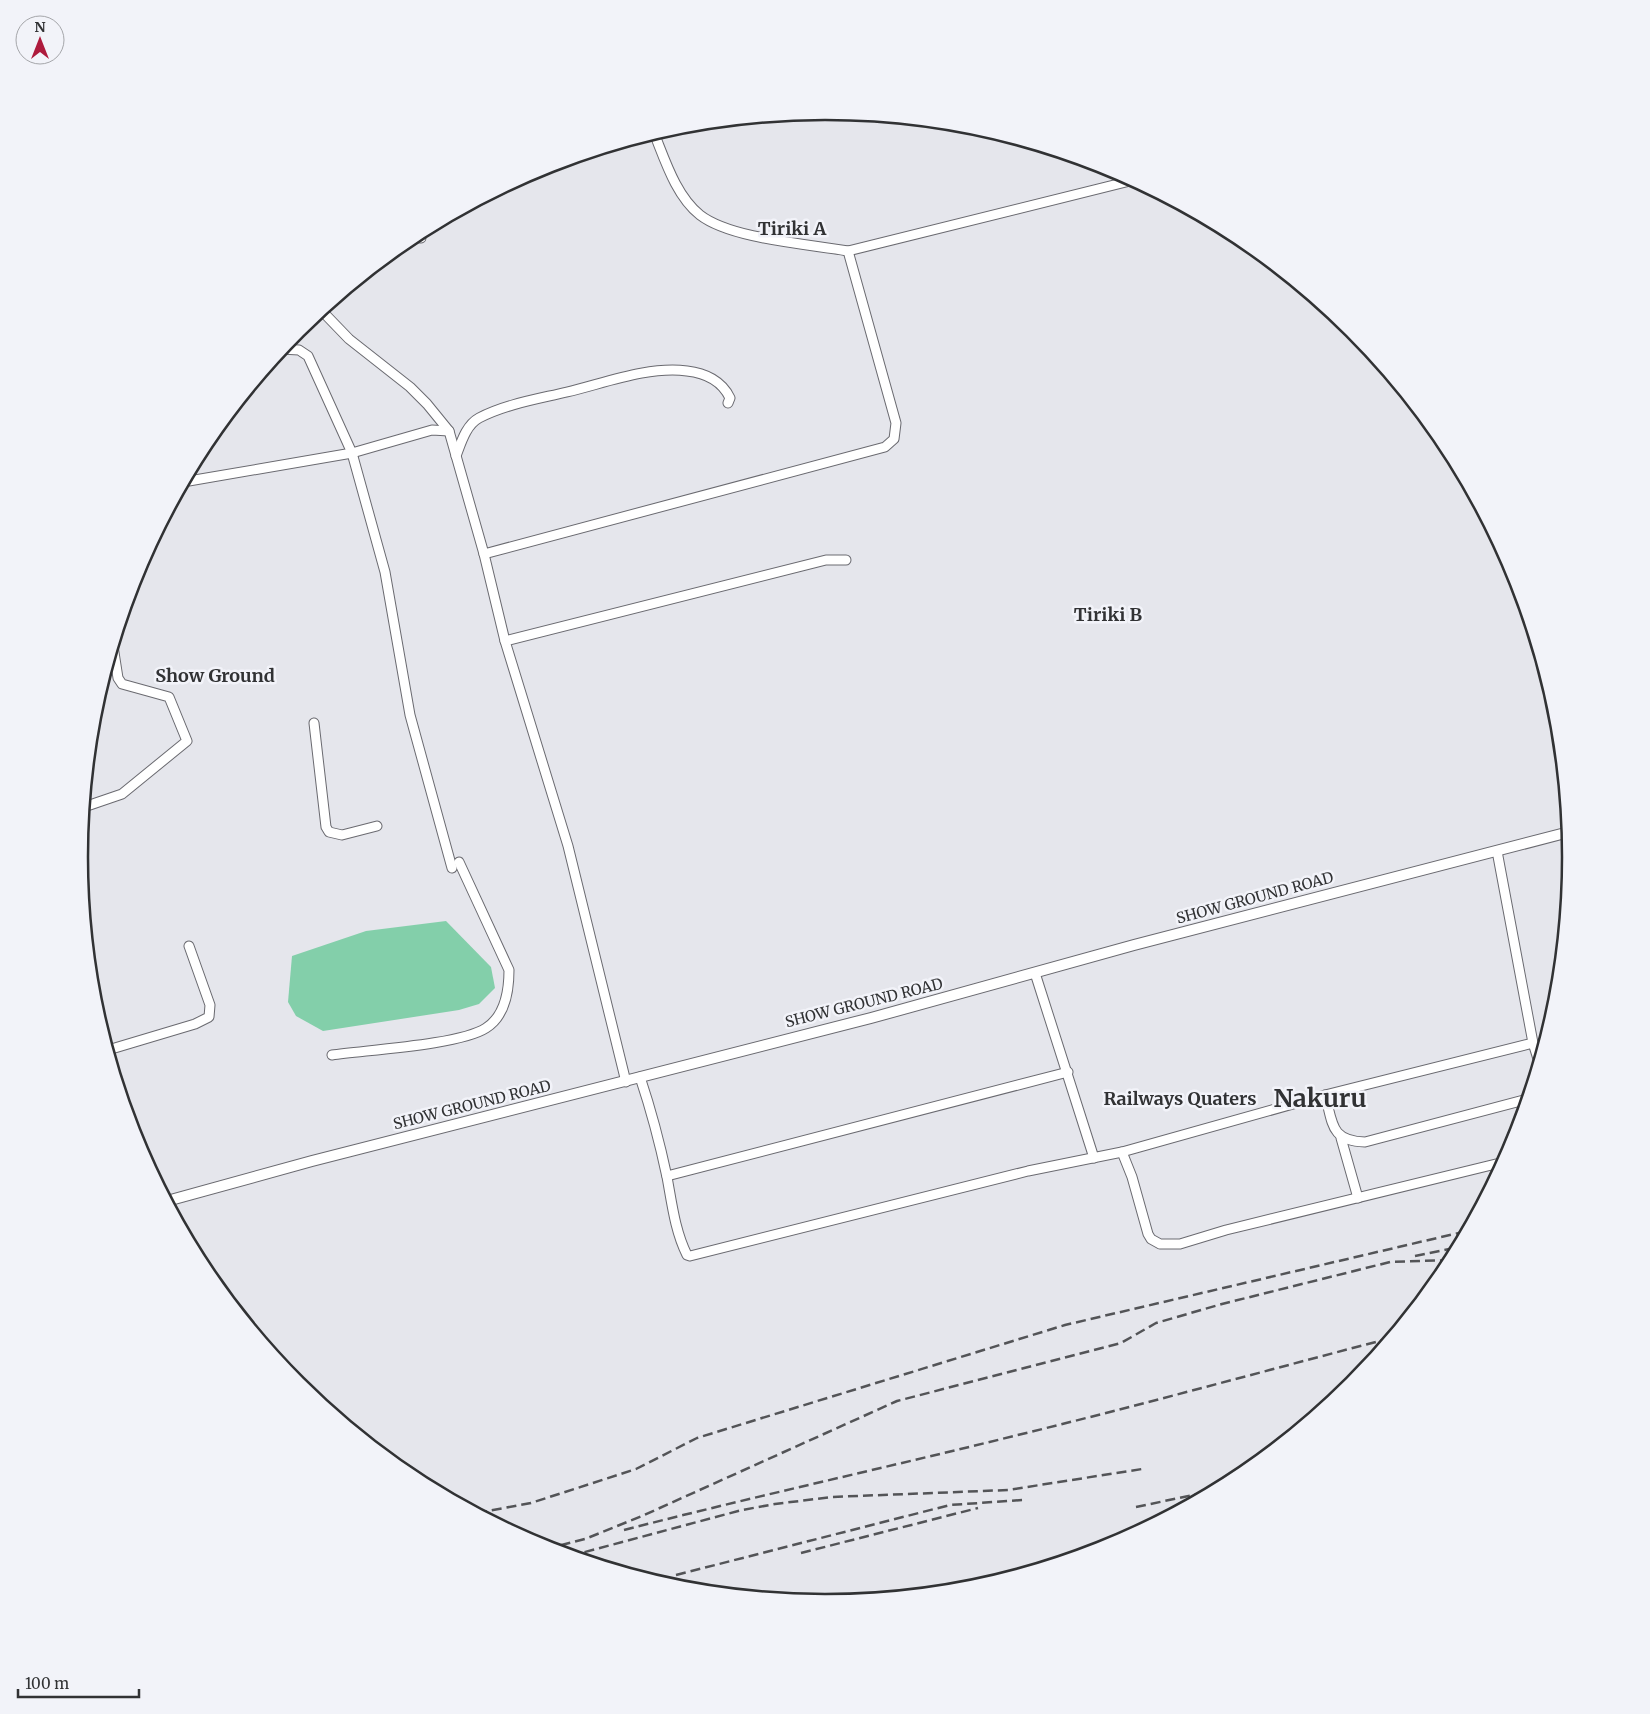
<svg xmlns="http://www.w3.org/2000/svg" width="1650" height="1714" font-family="Merriweather,serif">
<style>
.green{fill:#83cfaa}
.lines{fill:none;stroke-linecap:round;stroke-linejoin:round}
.minor-casing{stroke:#6a6a70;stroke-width:11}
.major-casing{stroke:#6a6a70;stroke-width:12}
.minor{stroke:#fff;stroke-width:9}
.major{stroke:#fff;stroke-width:10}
.rail{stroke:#535457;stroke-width:2.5;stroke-dasharray:10 5;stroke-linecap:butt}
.labels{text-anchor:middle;stroke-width:5;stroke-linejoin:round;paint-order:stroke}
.street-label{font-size:15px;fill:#313234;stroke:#f2f3f9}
.quarter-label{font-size:18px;font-weight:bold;fill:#313234;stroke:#f2f3f9}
.town-label{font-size:25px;font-weight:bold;fill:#313234;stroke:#f2f3f9}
.rim{fill:none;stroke:#313234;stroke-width:2.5}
</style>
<rect width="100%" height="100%" fill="#e5e6ec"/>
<polygon class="green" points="446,921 491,967 495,988 479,1004 459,1010 323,1031 296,1016 288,1002 292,956 366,931"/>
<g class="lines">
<g class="minor-casing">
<g id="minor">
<path d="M654,133c11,27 22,63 46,82 31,24 108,29 148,36"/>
<polyline points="411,236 421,238"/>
<polyline points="321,310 349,339 410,387 427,404 449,431 484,554 505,641 568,846 626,1082"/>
<polyline points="281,349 299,350 308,356 352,453 385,572 410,715 452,868"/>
<path d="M456,456c5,-13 10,-31 23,-38 27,-14 59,-19 88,-26 38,-9 81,-26 120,-21 18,2 35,10 43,27l-2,5"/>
<polyline points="183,482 352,453 432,430 449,431"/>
<polyline points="484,554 885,447 894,439 896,423 848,251 1134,180"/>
<polyline points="505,641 826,560 846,560"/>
<polyline points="314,723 326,827 329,832 342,835 377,826"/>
<polyline points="84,807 122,794 187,741 169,697 122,684 118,678 113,646"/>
<polyline points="1497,851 1533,1043 1539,1062"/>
<polyline points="1035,973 1094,1158"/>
<polyline points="108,1050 195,1024 209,1017 210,1005 189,946"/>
<path d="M332,1055c34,-5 128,-10 154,-27 19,-12 23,-36 23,-58l-50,-108"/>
<path d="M640,1077c11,33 20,67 27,100 5,27 8,54 20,78l3,1 338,-85 94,-19 10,25 16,57 3,5 9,5h20l46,-14 278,-68"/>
<path d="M1325,1095c8,28 5,46 40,47l163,-43"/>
<polyline points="1341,1138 1358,1198"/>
<polyline points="1122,1152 1325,1095 1533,1043"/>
<polyline points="667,1176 1068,1072"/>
</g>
</g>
<g class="major-casing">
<polyline id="major" points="167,1201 312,1161 871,1018 1134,945 1569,832"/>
</g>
<use href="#minor" class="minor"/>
<use href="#major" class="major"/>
<g class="rail">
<polyline points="1415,1256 1459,1247"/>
<polyline points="1136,1507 1217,1490"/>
<polyline points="477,1513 531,1503 636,1469 697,1438 1065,1325 1467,1231"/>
<path d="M624,1530c132,-34 265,-63 398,-96 123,-30 246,-64 369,-96"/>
<polyline points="546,1549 585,1539 642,1516 897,1401 1121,1343 1156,1323 1222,1304 1390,1262 1452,1260"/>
<polyline points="801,1553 978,1508"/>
<polyline points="570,1556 742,1510 775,1504 832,1497 1008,1490 1142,1469"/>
<polyline points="676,1575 950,1505 1023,1500"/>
</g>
</g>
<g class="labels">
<g class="street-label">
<text transform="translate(1255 898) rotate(-15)" y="5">SHOW GROUND ROAD</text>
<text transform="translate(864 1003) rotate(-14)" y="5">SHOW GROUND ROAD</text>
<text transform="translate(472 1105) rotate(-14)" y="5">SHOW GROUND ROAD</text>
</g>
<g class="quarter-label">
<text x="792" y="235">Tiriki A</text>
<text x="1108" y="621">Tiriki B</text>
<text x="215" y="682">Show Ground</text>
<text x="1180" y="1105">Railways Quaters</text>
</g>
<g class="town-label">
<text x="1320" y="1107">Nakuru</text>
</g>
</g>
<path d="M0 0H1650V1714H0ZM88 857a737 737 0 1 1 1474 0a737 737 0 1 1-1474 0Z" fill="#f2f3f9" fill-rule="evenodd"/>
<path class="rim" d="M88 857a737 737 0 1 1 1474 0a737 737 0 1 1-1474 0Z"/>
<g transform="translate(40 40)"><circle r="24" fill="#f2f3f9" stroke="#a5a6aa"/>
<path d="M0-4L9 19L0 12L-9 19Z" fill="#ae1a3d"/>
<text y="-8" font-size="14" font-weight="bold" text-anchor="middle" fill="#313234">N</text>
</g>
<path d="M18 1689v8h121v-8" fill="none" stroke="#313234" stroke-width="2.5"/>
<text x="25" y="1689" font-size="15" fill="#313234" stroke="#f2f3f9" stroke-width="4" paint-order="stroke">100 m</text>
</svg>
